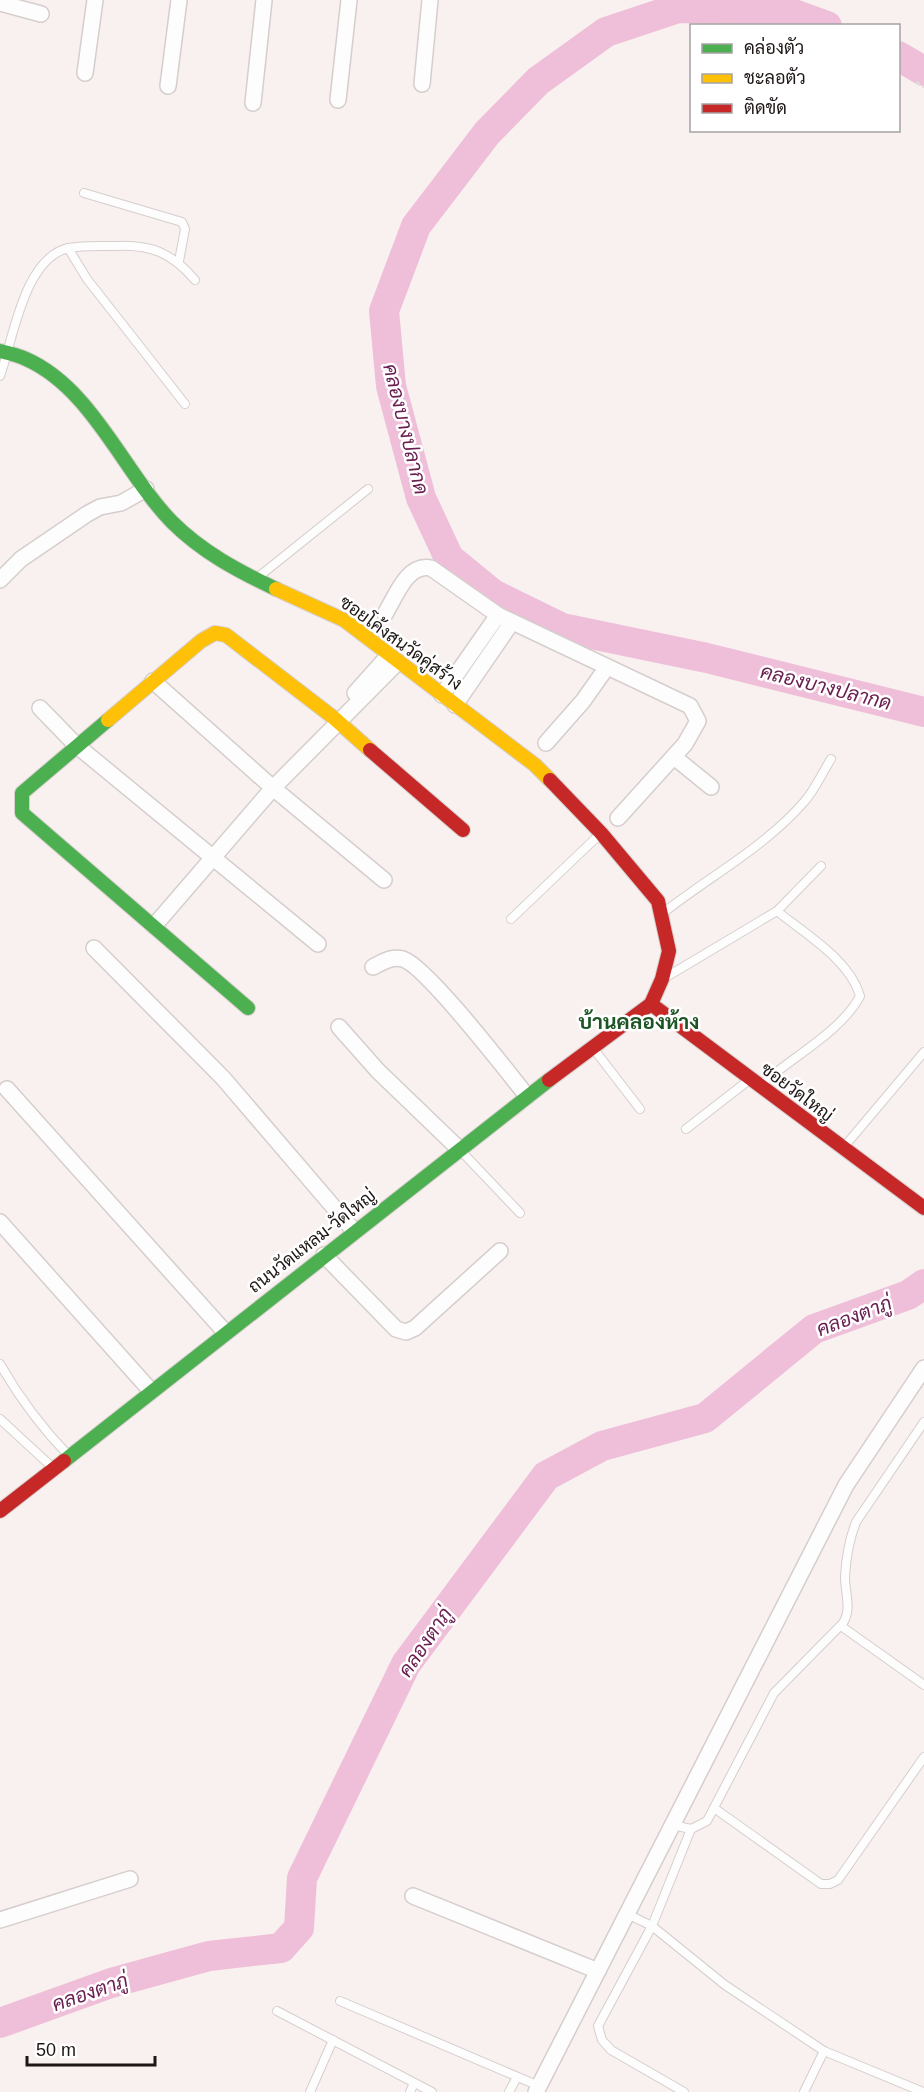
<svg xmlns="http://www.w3.org/2000/svg" width="924" height="2092" font-family="Helvetica,Sarabun,sans-serif">
<style>
.lines{fill:none;stroke-linecap:round;stroke-linejoin:round}
.river{stroke:#efbfd9;stroke-width:30}
.lane-casing{stroke:#d5cecd;stroke-width:10}
.street-casing{stroke:#d5cecd;stroke-width:18}
.fast-casing{stroke:#d5cecd;stroke-width:16}
.slow-casing{stroke:#d5cecd;stroke-width:16}
.jam-casing{stroke:#d5cecd;stroke-width:16}
.path{stroke:#dcdada;stroke-width:3;stroke-dasharray:4.5 3;stroke-linecap:butt}
.lane{stroke:#fefdfd;stroke-width:8}
.street{stroke:#fefdfd;stroke-width:15}
.fast{stroke:#4caf50;stroke-width:14}
.slow{stroke:#ffc107;stroke-width:14}
.jam{stroke:#c62828;stroke-width:14}
.labels{text-anchor:middle;stroke-width:5;stroke-linejoin:round;paint-order:stroke}
.street-label{font-size:18px;fill:#1e1716;stroke:#fff}
.water-label{font-size:20px;font-style:italic;fill:#6b2052;stroke:#fff}
.quarter-label{font-size:21px;font-weight:bold;fill:#1c5523;stroke:#fff}
</style>
<rect width="100%" height="100%" fill="#f9f1ef"/>
<g class="lines">
<g class="river">
<polyline points="827,26 783,10 678,8 606,32 538,81 487,133 416,226 384,311 391,386 421,498 449,558 493,594 562,628 707,658 924,712"/>
<polyline points="898,56 924,71"/>
<polyline points="0,2023 111,1983 209,1956 281,1948 299,1928 302,1878 406,1664 546,1476 602,1446 705,1418 814,1329 908,1295 924,1284"/>
</g>
<g class="lane-casing">
<g id="lane">
<polyline points="84,193 182,222 185,229 179,261"/>
<polyline points="68,248 87,279 185,404"/>
<path d="M0,376c13,-36 24,-119 69,-128 14,-3 31,-2 46,-2 36,-2 57,7 80,34"/>
<polyline points="257,578 368,489"/>
<path d="M663,913c47,-37 102,-66 141,-111 11,-12 18,-29 27,-43"/>
<polyline points="511,919 600,834"/>
<polyline points="668,976 777,911 821,866"/>
<polyline points="593,1048 640,1109"/>
<path d="M762,1084c30,-27 80,-53 98,-88 -10,-36 -55,-62 -83,-85"/>
<polyline points="686,1129 749,1080"/>
<polyline points="844,1147 924,1052"/>
<polyline points="461,1151 520,1213"/>
<path d="M0,1364c20,35 41,63 69,92"/>
<polyline points="0,1419 52,1467"/>
<polyline points="841,1626 924,1685"/>
<polyline points="714,1808 821,1884 830,1884 838,1880 924,1757"/>
<path d="M672,1825l19,4 16,-8 67,-128 69,-70c9,-14 2,-30 2,-46 1,-20 4,-37 11,-55l68,-100"/>
<polyline points="691,1829 652,1926 725,1985 824,2051 923,2092"/>
<polyline points="627,1914 652,1926 598,2026 602,2040 611,2050 684,2092"/>
<polyline points="340,2001 539,2086"/>
<polyline points="277,2011 432,2092"/>
<polyline points="310,2092 333,2040"/>
<polyline points="410,2092 414,2083"/>
<polyline points="509,2092 517,2077"/>
<polyline points="804,2092 824,2051"/>
</g>
</g>
<g class="street-casing">
<g id="street">
<polyline points="0,3 41,14"/>
<polyline points="85,73 95,0"/>
<polyline points="422,84 430,0"/>
<polyline points="168,86 179,0"/>
<polyline points="338,100 349,0"/>
<polyline points="253,103 264,0"/>
<polyline points="0,580 21,559 87,514 100,507 121,503 146,489"/>
<path d="M385,614c11,-18 22,-51 46,-46l67,47 192,91 8,15 -13,23 -67,74"/>
<polyline points="153,681 273,788 384,880"/>
<polyline points="355,693 389,655"/>
<polyline points="442,695 498,615"/>
<polyline points="455,705 512,622"/>
<polyline points="40,708 76,745 318,944"/>
<polyline points="546,743 583,701 607,667"/>
<polyline points="674,757 711,787"/>
<polyline points="154,926 273,788 398,662"/>
<polyline points="94,948 223,1078 354,1231"/>
<path d="M373,967c10,-5 18,-11 30,-8 24,8 103,111 124,137"/>
<polyline points="339,1027 378,1071 459,1149"/>
<polyline points="7,1089 225,1332"/>
<polyline points="0,1222 151,1391"/>
<polyline points="324,1255 396,1329 406,1332 415,1328 500,1251"/>
<polyline points="413,1896 598,1971"/>
<polyline points="0,1920 130,1879"/>
<polyline points="536,2092 846,1485 924,1368"/>
</g>
</g>
<g class="fast-casing">
<g id="fast">
<path d="M0,351c9,2 18,4 26,8 66,29 98,114 146,163 30,30 66,49 104,67"/>
<polyline points="108,720 22,793 22,813 248,1008"/>
<polyline points="64,1461 549,1080"/>
</g>
</g>
<g class="slow-casing">
<g id="slow">
<polyline points="276,589 344,620 535,765 550,780"/>
<polyline points="108,720 201,641 215,633 226,635 334,718 370,750"/>
</g>
</g>
<g class="jam-casing">
<g id="jam">
<polyline points="370,750 463,830"/>
<polyline points="651,1004 924,1208"/>
<polyline points="549,1080 651,1004 662,979 669,951 658,901 601,833 550,780"/>
<polyline points="0,1511 64,1461"/>
</g>
</g>
<polyline class="path" points="916,82 924,87"/>
<use href="#lane" class="lane"/>
<use href="#street" class="street"/>
<use href="#fast" class="fast"/>
<use href="#slow" class="slow"/>
<use href="#jam" class="jam"/>
</g>
<g class="labels">
<g class="street-label">
<text transform="translate(401 643) rotate(36)" y="6">ซอยโค้งสนวัดคู่สร้าง</text>
<text transform="translate(797 1092) rotate(37)" y="6">ซอยวัดใหญ่</text>
<text transform="translate(312 1241) rotate(-38)" y="6">ถนนวัดแหลม-วัดใหญ่</text>
</g>
<g class="water-label">
<text transform="translate(406 429) rotate(76)" y="7">คลองบางปลากด</text>
<text transform="translate(826 687) rotate(14)" y="7">คลองบางปลากด</text>
<text transform="translate(854 1316) rotate(-21)" y="7">คลองตาภู่</text>
<text transform="translate(425 1642) rotate(-56)" y="7">คลองตาภู่</text>
<text transform="translate(90 1992) rotate(-19)" y="7">คลองตาภู่</text>
</g>
<g class="quarter-label">
<text x="639" y="1029">บ้านคลองห้าง</text>
</g>
</g>
<rect x="690" y="24" width="210" height="108" fill="#ffffff" stroke="#a5a2a2" stroke-width="1.5"/>
<rect x="702" y="44" width="30" height="9" fill="#4caf50" stroke="#a5a2a2" stroke-width="1.5"/>
<text x="744" y="54" font-size="18" fill="#1e1716">คล่องตัว</text>
<rect x="702" y="74" width="30" height="9" fill="#ffc107" stroke="#a5a2a2" stroke-width="1.5"/>
<text x="744" y="84" font-size="18" fill="#1e1716">ชะลอตัว</text>
<rect x="702" y="104" width="30" height="9" fill="#c62828" stroke="#a5a2a2" stroke-width="1.5"/>
<text x="744" y="114" font-size="18" fill="#1e1716">ติดขัด</text>
<path d="M27 2056v9h128v-9" fill="none" stroke="#1e1716" stroke-width="3"/>
<text x="36" y="2056" font-size="18" fill="#1e1716" stroke="#ffffff" stroke-width="4.5" paint-order="stroke">50 m</text>
</svg>
